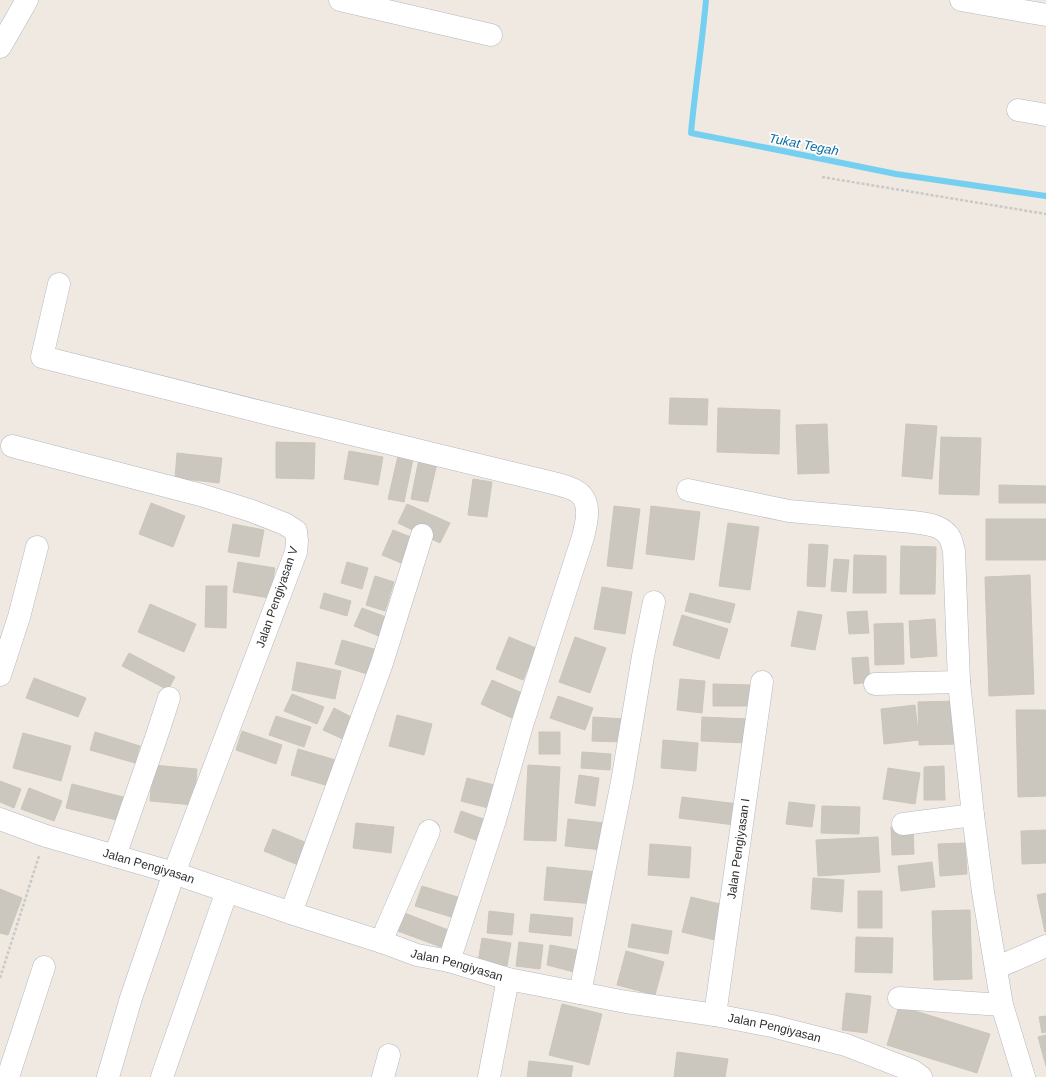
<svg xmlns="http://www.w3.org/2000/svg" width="1046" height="1077" font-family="Helvetica,sans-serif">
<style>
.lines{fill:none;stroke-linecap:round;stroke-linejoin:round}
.stream{stroke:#75cff0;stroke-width:6}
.building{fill:#cbc7bf;stroke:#cbc5ba}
.minor-casing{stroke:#b4b7c1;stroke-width:23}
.path{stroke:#c9c9c9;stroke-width:2.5;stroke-dasharray:3 2;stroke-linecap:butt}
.minor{stroke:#fff;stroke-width:22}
.labels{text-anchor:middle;stroke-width:3.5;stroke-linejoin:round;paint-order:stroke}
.street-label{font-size:12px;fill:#2e2e2e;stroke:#fff}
.water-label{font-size:13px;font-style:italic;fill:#0d6fa3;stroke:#fff}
</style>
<rect width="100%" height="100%" fill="#efe9e1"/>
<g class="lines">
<path class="stream" d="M706,0c-4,45 -11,89 -15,133l92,18 113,23 150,22"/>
</g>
<g class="building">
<polygon points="670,398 708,399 707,425 669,424"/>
<polygon points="718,408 780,410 779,454 717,452"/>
<polygon points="827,424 829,473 798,474 796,425"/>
<polygon points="906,424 937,426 932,479 902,476"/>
<polygon points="941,437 981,438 979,495 939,494"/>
<polygon points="276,442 315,443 314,479 276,478"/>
<polygon points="349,451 383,457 378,485 344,479"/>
<polygon points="177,453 222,458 219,483 175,478"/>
<polygon points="398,456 413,459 404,502 388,499"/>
<polygon points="419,459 437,463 428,502 411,499"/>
<polygon points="473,479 492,482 487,517 468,515"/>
<polygon points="999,485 1046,486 1046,503 999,503"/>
<polygon points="151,503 185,516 173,547 139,534"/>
<polygon points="407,504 450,523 440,543 398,523"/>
<polygon points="614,506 640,509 632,569 607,566"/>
<polygon points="651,506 700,512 694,560 646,554"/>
<rect x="986" y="519" width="60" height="41"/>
<polygon points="728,523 759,527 750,590 719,586"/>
<polygon points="233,524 264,530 259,557 228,552"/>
<polygon points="393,530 416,539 406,565 382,555"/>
<polygon points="809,544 828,545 825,587 807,586"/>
<polygon points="901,546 936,547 935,594 900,594"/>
<polygon points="854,555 886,556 886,593 853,593"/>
<polygon points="834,559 849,560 846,592 831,591"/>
<polygon points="238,562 275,568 270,598 233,592"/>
<polygon points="347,562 368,568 362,589 341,583"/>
<polygon points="1030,575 1034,694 989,696 985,577"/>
<polygon points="375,576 394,582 385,611 366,605"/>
<polygon points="206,586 227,586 226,628 205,627"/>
<polygon points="602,587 632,592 625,634 594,629"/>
<polygon points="324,593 351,601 347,616 320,608"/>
<polygon points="690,593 735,604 730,623 685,611"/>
<polygon points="150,604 196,624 184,652 138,632"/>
<polygon points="362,608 394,620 386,639 354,626"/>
<polygon points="798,611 822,615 815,650 791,646"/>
<polygon points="867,611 869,633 849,634 847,612"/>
<polygon points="682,615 728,629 719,659 673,645"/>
<polygon points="935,619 937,656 911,658 909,621"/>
<polygon points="903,623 904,664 875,665 874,624"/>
<polygon points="509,637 536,648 523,680 496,669"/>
<polygon points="575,637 606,648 590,693 559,682"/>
<polygon points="342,640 374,649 367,674 335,664"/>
<polygon points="129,653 175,677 168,690 122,666"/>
<polygon points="868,657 870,682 854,684 852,658"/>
<polygon points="297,662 341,671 335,699 292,690"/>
<polygon points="34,678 86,698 78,717 26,698"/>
<polygon points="680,679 705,681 702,713 677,710"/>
<polygon points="492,680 527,695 516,720 481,704"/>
<polygon points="713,684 753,685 753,706 713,706"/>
<polygon points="292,694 324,707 317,724 284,711"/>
<polygon points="558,696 593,708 585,730 550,718"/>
<polygon points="956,701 957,744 919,745 918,702"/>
<polygon points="915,705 919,740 884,744 881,709"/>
<polygon points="334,708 355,719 345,740 323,730"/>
<polygon points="1016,710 1046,710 1046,796 1018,797"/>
<polygon points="397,715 432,724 424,755 389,746"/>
<polygon points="276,716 311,727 304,747 269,735"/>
<polygon points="593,717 625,719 624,742 592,741"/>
<polygon points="702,717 748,719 747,743 701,741"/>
<polygon points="242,731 282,745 276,764 236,750"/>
<polygon points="95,732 140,746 135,763 90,750"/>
<rect x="539" y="732" width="21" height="22"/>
<polygon points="23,733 71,746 61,781 13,768"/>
<polygon points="663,740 698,743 696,771 661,768"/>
<polygon points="298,749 339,761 332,787 291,775"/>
<polygon points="582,752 611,754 610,770 581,768"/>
<polygon points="153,765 197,769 194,805 150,801"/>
<polygon points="528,765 560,767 556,841 524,840"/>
<polygon points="944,766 945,800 924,800 924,767"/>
<polygon points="888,768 920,773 915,804 883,799"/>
<polygon points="579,775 599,778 595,806 575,803"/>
<polygon points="467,778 498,786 492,809 461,801"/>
<polygon points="0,781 21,789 14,808 0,802"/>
<polygon points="72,784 131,799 125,822 66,808"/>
<polygon points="29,788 62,801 54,821 21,809"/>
<polygon points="682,797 738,804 735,825 679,818"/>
<polygon points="789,802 815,805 812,827 786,824"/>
<polygon points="822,806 860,807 859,834 821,833"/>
<polygon points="461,811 489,821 481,842 454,832"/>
<polygon points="568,819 605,823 602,850 565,846"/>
<polygon points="356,823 394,827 391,853 353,848"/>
<polygon points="891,827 913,827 914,854 892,855"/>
<polygon points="273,829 312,845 303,867 264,851"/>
<polygon points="1046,830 1046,863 1022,864 1021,831"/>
<polygon points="878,837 880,872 818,876 816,840"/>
<polygon points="965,843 967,874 940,876 938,844"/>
<polygon points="650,844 691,847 689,878 648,875"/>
<polygon points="932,862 935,887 901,891 898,866"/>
<polygon points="547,867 598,872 595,904 544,900"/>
<polygon points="813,878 844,880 842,912 811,909"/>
<polygon points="422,886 464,899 458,919 415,906"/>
<polygon points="0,889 22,898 8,935 0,933"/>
<rect x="858" y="891" width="24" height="37"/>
<polygon points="1046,893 1046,932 1045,932 1037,895"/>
<polygon points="691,897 724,905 715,940 682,932"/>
<polygon points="970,910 972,979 934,980 932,911"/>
<polygon points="489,911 514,914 512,935 487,933"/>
<polygon points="402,912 456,933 449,950 395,930"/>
<polygon points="531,914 573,918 571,936 529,932"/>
<polygon points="632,924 672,931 668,954 628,947"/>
<polygon points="856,937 893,938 892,973 855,972"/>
<polygon points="482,938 511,943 507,966 478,962"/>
<polygon points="519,942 543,945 540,969 516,966"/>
<polygon points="550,945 577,950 574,972 547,965"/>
<polygon points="626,951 664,962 655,995 617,985"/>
<polygon points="846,993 871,996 867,1033 842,1030"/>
<polygon points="562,1004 602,1014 589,1065 549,1055"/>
<polygon points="899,1006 990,1034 977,1073 887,1045"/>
<polygon points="1046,1016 1046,1032 1042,1033 1039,1017"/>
<polygon points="1046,1035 1046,1066 1038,1037"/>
<polygon points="677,1052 728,1059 725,1077 674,1077"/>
<polygon points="529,1061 573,1066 571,1077 527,1077"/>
</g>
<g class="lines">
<g class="minor-casing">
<g id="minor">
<polyline points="340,0 491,35"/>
<polyline points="961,0 1046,15"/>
<polyline points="0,47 27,0"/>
<polyline points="1018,110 1046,115"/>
<path d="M59,284l-17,73 231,58 280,68c8,2 24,6 29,13 9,11 4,28 1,41l-61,188 -27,95 -46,141"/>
<polyline points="12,446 201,495 252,511 285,524 296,531 297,541 296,552 174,873 131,998 108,1077"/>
<path d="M688,490l101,21 124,11c14,2 30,3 37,16 2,4 3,9 4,13l5,131 14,133 10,77 19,113 22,72"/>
<polyline points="0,675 19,617 37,547"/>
<polyline points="875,684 959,682"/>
<path id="s1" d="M0,819l46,17 128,37 117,40 91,29 35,13 32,6 59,18 26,5 92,18 89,13 57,11 74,19 67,26 8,6"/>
<polyline points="903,824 973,815"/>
<polyline points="115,856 156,738 169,698"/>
<polyline points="291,913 382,663 422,535"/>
<polyline points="382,942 386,930 429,831"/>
<polyline points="996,968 1046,946"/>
<polyline points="580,993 622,782 643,656 654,602"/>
<polyline points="899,998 1002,1005"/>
<path id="s2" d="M715,1015l47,-333"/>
<polyline points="8,1077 44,967"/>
<polyline points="162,1077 227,891"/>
<polyline points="383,1077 389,1055"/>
<polyline points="489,1077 508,979"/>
</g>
</g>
<g class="path">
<polyline points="822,177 1046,214"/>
<polyline points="0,978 39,856"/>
</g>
<use href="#minor" class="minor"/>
</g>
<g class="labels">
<g class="street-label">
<text transform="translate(277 597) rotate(-71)" y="4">Jalan Pengiyasan V</text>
<text dy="4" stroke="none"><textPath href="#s2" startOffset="168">Jalan Pengiyasan I</textPath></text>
<text dy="4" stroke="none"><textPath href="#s1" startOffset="156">Jalan Pengiyasan</textPath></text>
<text dy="4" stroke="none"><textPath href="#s1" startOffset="480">Jalan Pengiyasan</textPath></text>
<text dy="4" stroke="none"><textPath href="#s1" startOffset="804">Jalan Pengiyasan</textPath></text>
</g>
<g class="water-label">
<text transform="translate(804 144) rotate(11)" y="5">Tukat Tegah</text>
</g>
</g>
</svg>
